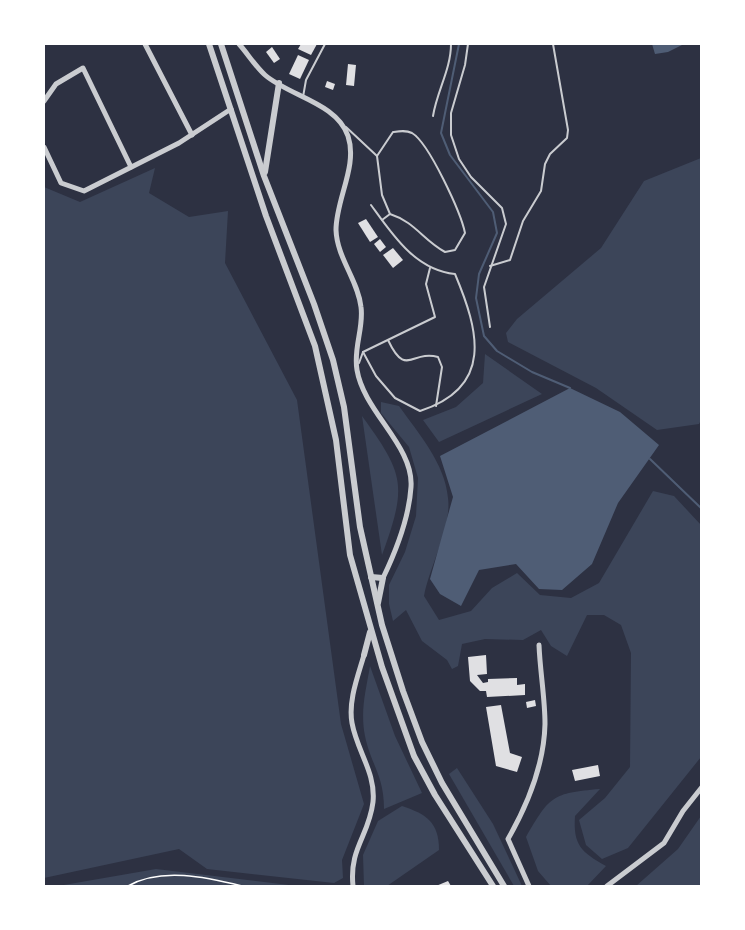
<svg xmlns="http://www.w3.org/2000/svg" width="745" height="930" font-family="'DejaVu Sans',sans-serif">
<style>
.green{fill:#3c4559}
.water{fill:#4f5d75}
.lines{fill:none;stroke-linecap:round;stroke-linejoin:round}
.stream{stroke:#4f5d75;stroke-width:2}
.building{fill:#e0e0e3}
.path{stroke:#fff;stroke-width:1.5}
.service{stroke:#caccd0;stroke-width:2}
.minor{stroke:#caccd0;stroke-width:5}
.tertiary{stroke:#caccd0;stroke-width:6}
</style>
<rect width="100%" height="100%" fill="#2d3142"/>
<g class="green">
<polygon points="701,158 701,420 699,424 657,430 596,388 508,342 506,333 517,319 601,248 644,181"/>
<polygon points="155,168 149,193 189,217 228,211 225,263 297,400 341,724 364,804 342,860 343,878 334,883 207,869 179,849 44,878 44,187 80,202"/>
<polygon points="485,354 542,394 439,442 423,420 456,407 483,383"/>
<path d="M381,402l18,4c19,27 46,57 49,92 4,28 -19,70 -24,98l15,24 32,-9 21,-23 25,-15 23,22 31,3 28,-15 54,-92 21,5 27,29v232l-73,91 -26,11 -16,-14 -7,-25 26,-22 25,-31 1,-114 -10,-28 -17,-10h-17l-20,41 -16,-10 -10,-16 -18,10 -38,-1 -23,5 -4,22 -6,3 -5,-9 -25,-19 -16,-31 -13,11 -4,-17v-19l16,-33 11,-36 2,-38 -9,-31 -28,-34z"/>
<path d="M362,416c43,59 45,70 20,139z"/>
<path d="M370,666l25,70 27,57 -38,16c0,-34 -13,-44 -19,-73 -5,-25 1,-46 5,-70z"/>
<polygon points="457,768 493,824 522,886 514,886 449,774"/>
<path d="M600,789l-25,27c-2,29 6,36 31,50l-19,20h-36l-13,-15 -12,-34c24,-41 26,-44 74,-48z"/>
<path d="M402,806c24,8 37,16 37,44l-52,36h-23l-1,-31 15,-34z"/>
<polygon points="701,816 701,886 636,886 678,849"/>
<polygon points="156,869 297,886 58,886"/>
</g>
<g class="water">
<polygon points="652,44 684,44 668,52 655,54"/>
<polygon points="570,388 620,412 659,445 618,503 592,564 562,590 539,589 516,564 479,570 461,606 440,594 430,579 453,497 440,456"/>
</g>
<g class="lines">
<g class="stream">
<polyline points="459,44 441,133 450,155 493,212 497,233 479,274 476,298 484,336 497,351 532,372 570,388"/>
<polyline points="650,459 702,509"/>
</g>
</g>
<g class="building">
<polygon points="301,44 317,44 311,55 298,49"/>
<polygon points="272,47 280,59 274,63 266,52"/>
<polygon points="298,55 309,60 300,79 289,74"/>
<polygon points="348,64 356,65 354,86 346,85"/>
<polygon points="327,81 335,84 333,90 325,87"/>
<polygon points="366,219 378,237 370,242 358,223"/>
<polygon points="380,239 386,247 380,252 374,244"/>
<polygon points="393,248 403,260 393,268 383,255"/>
<polygon points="486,655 487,674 477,675 483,683 488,682 488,679 517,678 517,685 525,684 525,695 487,697 486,691 480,691 470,681 468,657"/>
<polygon points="535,700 536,706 527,708 526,702"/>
<polygon points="501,705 510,753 522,757 517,772 496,766 486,707"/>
<polygon points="598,765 600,776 575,781 572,770"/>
<polygon points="448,881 451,886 436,886"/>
</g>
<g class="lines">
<path class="path" d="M128,886c33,-19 78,-9 114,0"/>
<g class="service">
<polyline points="468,44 465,65 451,113 451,135 459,159 471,177 502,208 506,224 484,287 490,327"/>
<polyline points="303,97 306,80 325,44"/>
<path d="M433,116c4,-25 18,-47 18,-72"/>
<polyline points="346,127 377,156"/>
<path d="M382,220l8,-6c25,8 33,26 55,38l10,-2 10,-17c-4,-20 -36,-90 -53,-100 -6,-3 -12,-2 -19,-1l-16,24 5,39 8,19"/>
<polyline points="490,266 510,260 523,221 541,191 545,164 550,154 567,138 568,130 553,44"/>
<path d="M388,340c18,38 23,10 50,17l4,10 -6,39"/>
<path d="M363,352l13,24 19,22 25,13c74,-24 59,-80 35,-137 -40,-4 -63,-40 -84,-69"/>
<polyline points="359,363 363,352 435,317 426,284 430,268"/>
</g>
<g class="minor">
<polyline points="145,44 192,135"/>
<path d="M239,44c9,10 16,22 26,31 24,21 72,28 83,61 10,30 -12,63 -12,94 1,28 22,50 25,77 3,21 -8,41 -4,63 7,42 57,76 54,117 -2,31 -15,64 -28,91"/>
<polyline points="44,101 56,84 83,68 131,167"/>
<polyline points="44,147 61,183 84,191 179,143 231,109"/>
<path d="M353,886c-4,-38 16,-50 20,-84 3,-29 -16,-51 -21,-79 -4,-22 6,-47 12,-68"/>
<path d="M529,886l-21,-47c20,-35 36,-74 37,-115 0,-26 -5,-53 -6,-79"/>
<polyline points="607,886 664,843 683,811 702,787"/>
</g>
<g class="tertiary">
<polyline points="209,44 266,216 315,346 336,440 350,555 382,667 414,756 435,795 493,886"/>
<polyline points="221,44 264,176 314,304 333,360 344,407 360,527 382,625 403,691 422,742 442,783 504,886"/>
<polyline points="265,172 279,83"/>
<polyline points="371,577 383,578 378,603"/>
<polyline points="364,655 370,632"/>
</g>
</g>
<rect width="745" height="930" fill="none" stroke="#ffffff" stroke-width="90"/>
</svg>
